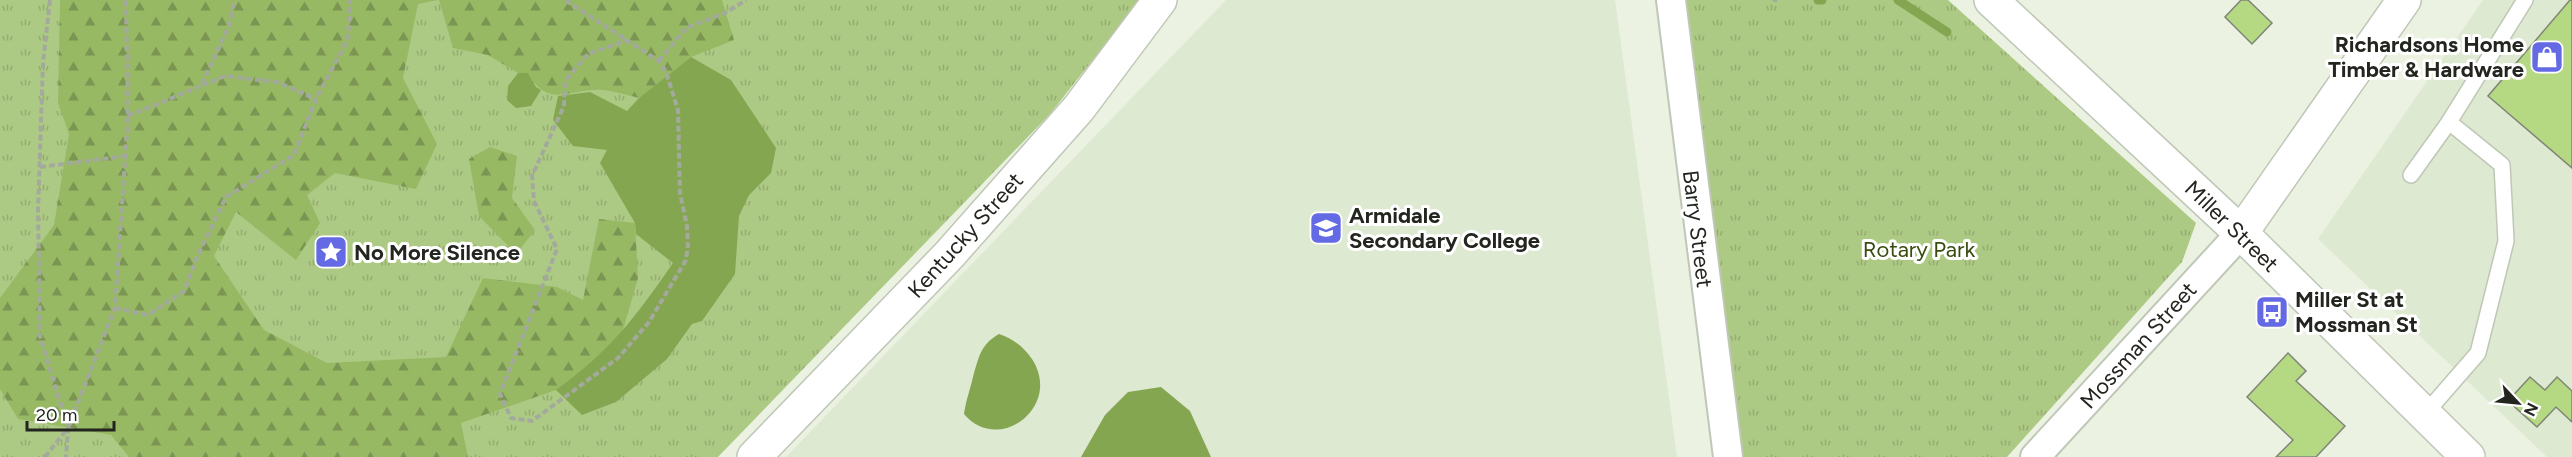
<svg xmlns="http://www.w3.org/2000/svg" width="2572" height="457" font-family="Figtree,sans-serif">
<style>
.built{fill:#dee9d1}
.grass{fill:url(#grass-tufts)}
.forest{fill:url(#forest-firs)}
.water{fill:#85a651}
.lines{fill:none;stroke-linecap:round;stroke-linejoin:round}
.stream{stroke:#85a651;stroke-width:9}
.building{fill:#b5d982;stroke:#7f8677;stroke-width:1.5}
.service-casing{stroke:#bfc7b7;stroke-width:18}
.minor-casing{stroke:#bfc7b7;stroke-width:32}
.tertiary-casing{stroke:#bfc7b7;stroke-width:36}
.secondary-casing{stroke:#bfc7b7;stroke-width:36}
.primary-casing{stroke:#bfc7b7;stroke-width:36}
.path{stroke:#a4a99d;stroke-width:4;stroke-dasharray:6 3;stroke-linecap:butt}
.service{stroke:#fff;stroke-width:15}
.minor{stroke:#fff;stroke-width:28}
.tertiary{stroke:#fff;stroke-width:33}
.secondary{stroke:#fff;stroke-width:33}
.primary{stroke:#fff;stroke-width:33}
.labels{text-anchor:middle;stroke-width:6;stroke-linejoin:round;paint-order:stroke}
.poi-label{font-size:22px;font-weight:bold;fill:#23251f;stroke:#fff;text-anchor:start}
.street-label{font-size:22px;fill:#23251f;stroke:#fff}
.park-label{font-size:22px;fill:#374c0e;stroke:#fff}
</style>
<defs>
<pattern id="grass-tufts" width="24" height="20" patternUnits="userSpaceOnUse" patternTransform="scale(1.5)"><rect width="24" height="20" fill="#adca84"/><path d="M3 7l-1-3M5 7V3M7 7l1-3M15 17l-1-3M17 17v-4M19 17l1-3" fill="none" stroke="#95ad72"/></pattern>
<pattern id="forest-firs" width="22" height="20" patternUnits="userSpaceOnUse" patternTransform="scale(1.5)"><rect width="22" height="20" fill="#97b964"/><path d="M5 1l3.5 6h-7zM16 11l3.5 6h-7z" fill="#7b9652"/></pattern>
</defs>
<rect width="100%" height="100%" fill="#ebf2e2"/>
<g class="built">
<polygon points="1226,0 1615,0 1677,457 786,457"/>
<polygon points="2483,0 2572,0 2572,457 2547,457 2318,239"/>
</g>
<g class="grass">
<polygon points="0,0 1140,0 1050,114 718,457 0,457"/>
<polygon points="1681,0 1948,0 2196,223 2182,262 2007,457 1740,457"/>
</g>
<g class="forest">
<polygon points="60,0 438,0 418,4 403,78 437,144 416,189 335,173 307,195 320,223 296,260 236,212 214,256 264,330 327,363 446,357 483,278 557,287 583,300 599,219 635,223 638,278 622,334 591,365 556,390 461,423 468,457 129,457 111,435 18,419 0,389 0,298 54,225 69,134 58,103"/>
<path d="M439,0h283l12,40 -43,17 -52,41c-12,-3 -25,-7 -37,-8 -32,-2 -53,20 -74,-17h-10l-30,-18 -35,-7z"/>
<polygon points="490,147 517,156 512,198 535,230 516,254 479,216 469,159"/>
</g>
<g class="water">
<path d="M691,57l40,23 45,68 -5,25 -22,22 -10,21 -4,58 -33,47 -10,3 -25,35 -51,43 -34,13 -26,-25c54,-39 79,-72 117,-127l-37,-29 -1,-11 -35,-60 7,-13 -34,-4 -20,-26 5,-24 32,-4 37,19 12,-13z"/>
<polygon points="518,73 528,73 536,87 541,90 531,106 516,108 507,100 508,86"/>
<path d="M999,334c14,5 24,12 33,25 31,48 -34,96 -68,55 2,-14 6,-24 9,-37 6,-20 7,-32 26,-43z"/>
<polygon points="1161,387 1190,411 1211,457 1081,457 1105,415 1128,392"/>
</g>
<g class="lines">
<g class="stream">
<polyline points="1818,0 1822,0"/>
<polyline points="1898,0 1947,32"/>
</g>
</g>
<g class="building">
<polygon points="2241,0 2248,0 2272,23 2252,44 2225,17"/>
<polygon points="2570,0 2572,0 2572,168 2488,96"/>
<polygon points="2288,353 2306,371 2296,381 2345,426 2316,457 2276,457 2293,440 2247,397"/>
<polygon points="2530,377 2545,390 2557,377 2572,391 2572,422 2556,407 2537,427 2508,401"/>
</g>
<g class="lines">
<g class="service-casing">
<g id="service">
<polyline points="2411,175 2449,122 2525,0"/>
<polyline points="2424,415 2478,353 2506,241 2502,165 2449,122"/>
</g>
</g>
<g class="minor-casing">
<g id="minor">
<polyline points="1671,0 1728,457"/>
<polyline points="2035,457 2241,233"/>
</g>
</g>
<g class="tertiary-casing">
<polyline id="tertiary" points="2241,233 2468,457"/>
</g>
<g class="secondary-casing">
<polyline id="secondary" points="1991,0 2241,233 2404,0"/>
</g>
<g class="primary-casing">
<polyline id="primary" points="754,457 950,254 1079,108 1160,0"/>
</g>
<g class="path">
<polyline points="50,0 43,63 38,210 40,336 68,428 66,457"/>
<polyline points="566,0 568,2 659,61 666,72 678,110 680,193 687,226 688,245 686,260 649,322 618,358 532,421 511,418 500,394 557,249 534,201 532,176 564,106 565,81 588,54 627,40"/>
<polyline points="1775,0 1775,2"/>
<polyline points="659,61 686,28 727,12 746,0"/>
<polyline points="202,84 229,26 234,0"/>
<polyline points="128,116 225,76 277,82 316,99"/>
<polyline points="40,167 125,156"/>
<polyline points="115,308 148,315 184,291 198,255 226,197 294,155 316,99 348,39 350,0"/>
<polyline points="45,457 68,428 115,308 128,116 126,0"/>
</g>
<use href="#service" class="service"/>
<use href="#minor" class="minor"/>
<use href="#tertiary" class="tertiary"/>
<use href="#secondary" class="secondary"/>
<use href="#primary" class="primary"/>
</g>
<defs>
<g id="shop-square" transform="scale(1.725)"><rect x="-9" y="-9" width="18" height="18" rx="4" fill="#646ae3" stroke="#fff"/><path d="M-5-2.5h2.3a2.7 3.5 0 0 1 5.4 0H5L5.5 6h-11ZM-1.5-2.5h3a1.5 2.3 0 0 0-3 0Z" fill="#fff"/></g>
<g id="school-square" transform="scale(1.725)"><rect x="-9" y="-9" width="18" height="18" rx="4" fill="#646ae3" stroke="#fff"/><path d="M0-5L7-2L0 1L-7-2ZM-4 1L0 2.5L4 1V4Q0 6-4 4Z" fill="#fff"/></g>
<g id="sight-square" transform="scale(1.725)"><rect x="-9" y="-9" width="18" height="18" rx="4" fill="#646ae3" stroke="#fff"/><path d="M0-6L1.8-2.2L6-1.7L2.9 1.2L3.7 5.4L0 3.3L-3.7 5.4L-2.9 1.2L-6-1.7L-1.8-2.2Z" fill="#fff"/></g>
<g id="bus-square" transform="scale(1.725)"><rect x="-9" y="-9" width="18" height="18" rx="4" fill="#646ae3" stroke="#fff"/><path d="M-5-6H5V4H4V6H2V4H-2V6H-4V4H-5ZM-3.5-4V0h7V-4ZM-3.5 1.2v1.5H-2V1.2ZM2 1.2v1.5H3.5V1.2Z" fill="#fff"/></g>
</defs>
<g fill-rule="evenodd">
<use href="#shop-square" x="2547" y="57"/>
<use href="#school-square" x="1326" y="228"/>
<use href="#sight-square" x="331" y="252"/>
<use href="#bus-square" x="2272" y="312"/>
</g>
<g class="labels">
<g class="poi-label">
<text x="2524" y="52" text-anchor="end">Richardsons Home<tspan x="2524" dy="25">Timber &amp; Hardware</tspan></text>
<text x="1349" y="223">Armidale<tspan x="1349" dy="25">Secondary College</tspan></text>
<text x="354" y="260">No More Silence</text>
<text x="2295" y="307">Miller St at<tspan x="2295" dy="25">Mossman St</tspan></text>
</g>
<g class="street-label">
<text transform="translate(2232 226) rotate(44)" y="8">Miller Street</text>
<text transform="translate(1698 229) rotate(83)" y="8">Barry Street</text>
<text transform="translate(965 235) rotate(-48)" y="8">Kentucky Street</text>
<text transform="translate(2138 345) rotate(-48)" y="8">Mossman Street</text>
</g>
<g class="park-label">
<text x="1919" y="257">Rotary Park</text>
</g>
</g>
<g transform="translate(2518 403) rotate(116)" stroke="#ffffff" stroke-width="4.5" paint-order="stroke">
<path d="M0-4.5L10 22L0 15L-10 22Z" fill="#23251f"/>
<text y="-9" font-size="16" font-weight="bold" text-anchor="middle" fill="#23251f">N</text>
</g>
<path d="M27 421v9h87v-9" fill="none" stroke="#23251f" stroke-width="3"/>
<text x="36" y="421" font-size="18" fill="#23251f" stroke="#ffffff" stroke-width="4.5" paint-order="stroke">20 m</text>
</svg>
